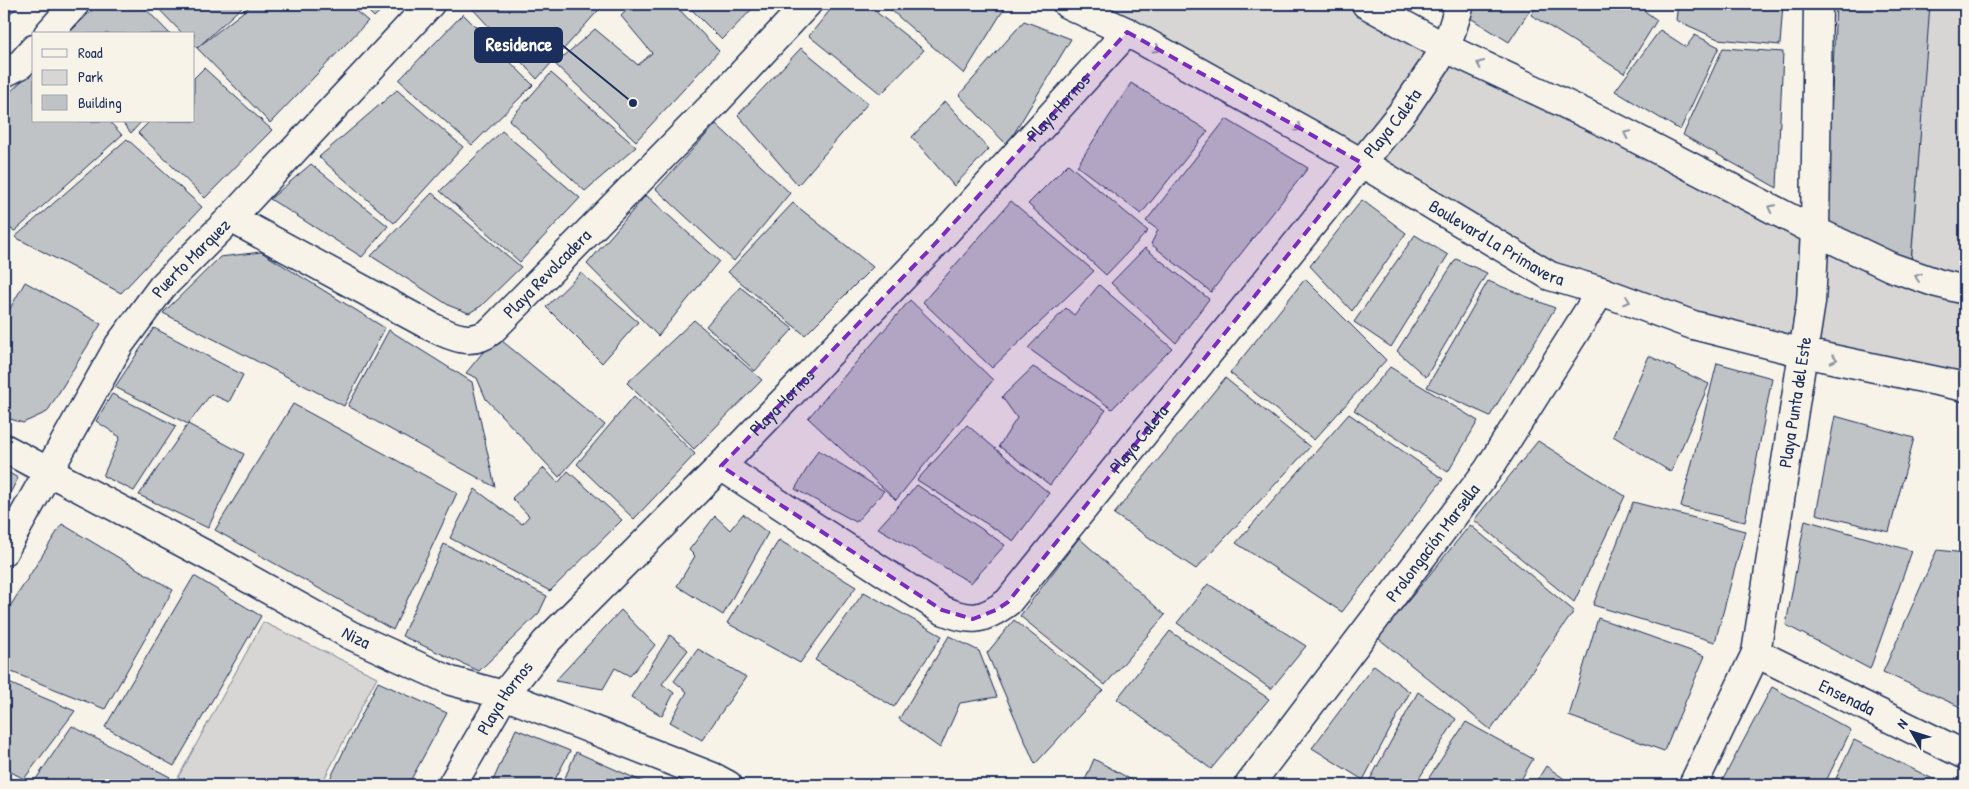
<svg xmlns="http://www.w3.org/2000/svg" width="1969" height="789" font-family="'Patrick Hand',sans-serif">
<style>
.green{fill:#d7d6d4;stroke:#798299}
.building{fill:#c0c3c5;stroke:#1b2f5e}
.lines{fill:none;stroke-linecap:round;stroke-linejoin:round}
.minor-casing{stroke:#1b2f5e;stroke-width:31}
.minor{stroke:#f7f3e8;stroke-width:28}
.oneway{stroke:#8991a3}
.marked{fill:#7b2cbf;fill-opacity:0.2;stroke:#7b2cbf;stroke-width:4;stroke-dasharray:10 6;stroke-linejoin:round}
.labels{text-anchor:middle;stroke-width:4;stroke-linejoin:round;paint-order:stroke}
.street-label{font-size:18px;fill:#1b2f5e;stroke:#f7f3e8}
.leader{fill:none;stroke:#1b2f5e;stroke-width:2}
.callout-dot{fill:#1b2f5e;stroke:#f7f3e8;stroke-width:2}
.callout{fill:#1b2f5e;stroke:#1b2f5e;stroke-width:2}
.callout-label{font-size:19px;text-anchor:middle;font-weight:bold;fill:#fff}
</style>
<rect width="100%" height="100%" fill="#f7f3e8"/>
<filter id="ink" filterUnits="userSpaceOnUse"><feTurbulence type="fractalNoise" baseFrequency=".02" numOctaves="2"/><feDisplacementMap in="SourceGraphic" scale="10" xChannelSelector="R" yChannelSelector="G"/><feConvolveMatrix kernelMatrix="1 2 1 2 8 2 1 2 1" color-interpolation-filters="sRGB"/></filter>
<g filter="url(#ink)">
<g class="green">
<polygon points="1071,4 1351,4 1435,51 1911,269 1929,4 1965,4 1965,387 1811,358 1539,262"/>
<polygon points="263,622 377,677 321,785 174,785"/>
</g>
<g class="building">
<polygon points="4,4 21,4 4,19"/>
<polygon points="98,4 141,4 170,34 68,34"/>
<polygon points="154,4 245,4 197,48 194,45 194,34 183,34"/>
<polygon points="253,4 347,4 368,21 270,123 197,48"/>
<polygon points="361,4 388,4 374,17"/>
<polygon points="473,4 604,4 537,79 470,6"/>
<polygon points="633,4 674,4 719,51 636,141 555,64 595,29 638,65 652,53 621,16"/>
<polygon points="686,4 757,4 722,40"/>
<polygon points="835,4 866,4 924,50 881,94 809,36"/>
<polygon points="884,4 1007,4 964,74"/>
<polygon points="1472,4 1534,4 1509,42 1467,16"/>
<polygon points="1538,4 1635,4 1657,20 1624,73 1531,15"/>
<polygon points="1678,4 1783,4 1780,45 1718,39 1676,20"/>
<polygon points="1836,4 1930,4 1911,261 1826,226"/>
<polygon points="463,14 533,85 472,145 399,80"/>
<polygon points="1024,21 1071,39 1007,145 959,95"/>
<polygon points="1660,30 1686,47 1695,35 1719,47 1680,130 1615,91"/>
<polygon points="801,48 868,103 798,185 738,115"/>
<polygon points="1723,48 1783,52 1777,188 1683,135"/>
<polygon points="204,68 272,130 205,198 138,133 150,121 194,121 194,78"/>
<polygon points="34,69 34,121 109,121 122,135 15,231 4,226 4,98"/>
<polygon points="551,73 636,147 585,191 509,120"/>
<polygon points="1131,83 1208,131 1141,214 1077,166"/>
<polygon points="397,90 463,147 394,223 319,157"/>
<polygon points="945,101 989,149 954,186 912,137"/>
<polygon points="1226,119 1308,168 1211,292 1151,244 1158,230 1146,221"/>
<polygon points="121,121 142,121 131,133"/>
<polygon points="716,124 790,193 734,261 656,189"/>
<polygon points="502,131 580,198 520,262 440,191"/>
<polygon points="127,139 202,207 121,293 15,237"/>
<polygon points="311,164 388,226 362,257 270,199"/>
<polygon points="1068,164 1148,231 1106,275 1028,204"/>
<polygon points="432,193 521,267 481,306 469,313 450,306 371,256"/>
<polygon points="646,195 719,261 658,336 587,264"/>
<polygon points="1362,200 1406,233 1352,311 1310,266"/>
<polygon points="1011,201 1094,271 992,368 923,302"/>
<polygon points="793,203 873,267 805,335 728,272"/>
<polygon points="1415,235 1448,255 1391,347 1354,322"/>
<polygon points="1145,248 1209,299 1176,343 1111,283"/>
<polygon points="261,252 385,328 344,406 163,313 220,257"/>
<polygon points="1456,259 1487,273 1426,377 1397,351"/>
<polygon points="581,273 638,322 602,363 546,307"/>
<polygon points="1305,279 1386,360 1314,440 1230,373"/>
<polygon points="1488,281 1555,308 1490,416 1427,387"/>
<polygon points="25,282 101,324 47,412 23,423 4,417 4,319"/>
<polygon points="1099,285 1172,348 1112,409 1028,348 1066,308 1074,315"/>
<polygon points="740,287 793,329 755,371 706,326"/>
<polygon points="910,300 993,380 896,500 808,418"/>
<polygon points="694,320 762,380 694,449 627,383"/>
<polygon points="154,328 243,375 229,402 211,394 188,424 115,387"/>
<polygon points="389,330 472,382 495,487 348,406"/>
<polygon points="496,336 605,425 559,477 486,399 477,378 466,373"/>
<polygon points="1649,356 1709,384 1671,472 1613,436"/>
<polygon points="1717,363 1772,378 1745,522 1681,507"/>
<polygon points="1033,367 1106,410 1050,485 999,446 1017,418 1002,397"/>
<polygon points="1390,367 1478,421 1448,472 1354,410"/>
<polygon points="1225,378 1310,447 1196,569 1114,514"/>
<polygon points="112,394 176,426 134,491 103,476 120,437 96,421"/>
<polygon points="634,396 695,454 634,519 577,464"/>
<polygon points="293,404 457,493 393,630 215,530"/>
<polygon points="1349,414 1443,479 1342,612 1236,543"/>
<polygon points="1835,416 1914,438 1889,532 1816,514"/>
<polygon points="188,424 244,454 208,528 139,495"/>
<polygon points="967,425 1049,493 1014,541 917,480"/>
<polygon points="1538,441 1625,496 1574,602 1474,520"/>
<polygon points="818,450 884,491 856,522 795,489"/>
<polygon points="544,468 558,483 568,471 622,520 550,591 450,538 475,489 522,524 529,516 512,498"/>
<polygon points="4,470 18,478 4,505"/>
<polygon points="917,485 1005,545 971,583 878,528"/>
<polygon points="1633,502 1745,531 1715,642 1593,605"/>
<polygon points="743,514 768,533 723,615 677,586 695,556 689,550 715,516 730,530"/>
<polygon points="1805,520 1912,551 1870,669 1786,625"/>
<polygon points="62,524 173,590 105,709 4,669 4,616"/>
<polygon points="1470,525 1574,611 1491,730 1378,638"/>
<polygon points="1079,538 1165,615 1105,685 1020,616"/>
<polygon points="779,540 856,587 800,663 727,623"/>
<polygon points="444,544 547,596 539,613 479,671 402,636"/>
<polygon points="1937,550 1965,553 1965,709 1883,672"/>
<polygon points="194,576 261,616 174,766 105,727"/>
<polygon points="1208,584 1306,646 1271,689 1177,623"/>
<polygon points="864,592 942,636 894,707 815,660"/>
<polygon points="621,610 655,645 630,676 615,668 603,689 555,681"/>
<polygon points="1598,618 1705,656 1664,751 1569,716"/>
<polygon points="1014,620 1103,690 1035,764 987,653"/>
<polygon points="1170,631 1269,699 1211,769 1117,699"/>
<polygon points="670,635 688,650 662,684 674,693 662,716 631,697"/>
<polygon points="949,636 979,651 997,697 960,703 940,748 899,719"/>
<polygon points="698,649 746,677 702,740 670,722 687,692 674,681"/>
<polygon points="1374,665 1410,692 1363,780 1312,748"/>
<polygon points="4,681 75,711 24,779 4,768"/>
<polygon points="378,682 447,713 408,785 327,785"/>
<polygon points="1772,687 1851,730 1824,785 1720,785"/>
<polygon points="1418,692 1456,719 1415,785 1367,785"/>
<polygon points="1466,722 1533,759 1518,785 1424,785"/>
<polygon points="72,726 170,777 166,785 32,785"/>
<polygon points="516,729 570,751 552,785 491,785"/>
<polygon points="1854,740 1935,780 1933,785 1833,785"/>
<polygon points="576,752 650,785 562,785"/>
<polygon points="1094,759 1141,785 1083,785"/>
<polygon points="1546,766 1573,785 1534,785"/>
</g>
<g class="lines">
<g class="minor-casing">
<g id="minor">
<path id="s1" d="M1067,4l60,28 235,131 188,113 51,15 92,34 111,28 161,34"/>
<polyline points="1366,4 1446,48 1610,125 1815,231 1891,267 1937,283 1965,290"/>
<polyline points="48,34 75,4"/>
<polyline points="4,73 20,65 34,49"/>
<path id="s2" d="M231,218l201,109c20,10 40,19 59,4l222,-226 94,-101"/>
<path id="s3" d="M4,448l206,109 140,78 101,46 53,14 209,82 15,8"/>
<path id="s4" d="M721,466l221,144c29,12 40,11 66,-8l396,-492 42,-62 14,-44"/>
<path id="s5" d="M4,551l115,-206 43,-58 69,-69 199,-214"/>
<path id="s6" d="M1756,653l209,102"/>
<path id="s7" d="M452,785l52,-90 42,-53 175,-176 211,-219 195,-215"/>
<path id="s8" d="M1249,785l239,-315 113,-179"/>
<path id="s9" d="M1693,785l63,-132 55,-351 4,-71 3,-227"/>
</g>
</g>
<use href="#minor" class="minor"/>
</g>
<defs><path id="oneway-chevron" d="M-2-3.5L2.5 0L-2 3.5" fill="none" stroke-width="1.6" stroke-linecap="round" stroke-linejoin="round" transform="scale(1.25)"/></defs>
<g class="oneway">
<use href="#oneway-chevron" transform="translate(1157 49) rotate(29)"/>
<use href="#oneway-chevron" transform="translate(1480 64) rotate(-155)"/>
<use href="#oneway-chevron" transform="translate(1299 128) rotate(29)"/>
<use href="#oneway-chevron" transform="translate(1627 134) rotate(-153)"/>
<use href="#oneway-chevron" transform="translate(1771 208) rotate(-153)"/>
<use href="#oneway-chevron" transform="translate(1918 277) rotate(-161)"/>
<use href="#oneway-chevron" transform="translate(1627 301) rotate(20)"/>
<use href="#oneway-chevron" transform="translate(1834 359) rotate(12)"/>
</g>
</g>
<path class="marked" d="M1127,32l235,131 -354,439 -12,8 -23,9 -31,-9 -221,-144 211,-219z"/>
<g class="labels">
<g class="street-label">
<text dy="6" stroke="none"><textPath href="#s7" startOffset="912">Playa Hornos</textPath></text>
<text dy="6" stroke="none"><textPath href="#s4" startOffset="949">Playa Caleta</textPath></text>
<text dy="6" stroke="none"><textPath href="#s1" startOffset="492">Boulevard La Primavera</textPath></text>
<text dy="6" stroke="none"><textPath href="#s5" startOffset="349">Puerto Marquez</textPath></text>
<text dy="6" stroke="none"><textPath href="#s2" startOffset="372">Playa Revolcadera</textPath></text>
<text dy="6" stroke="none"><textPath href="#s7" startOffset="508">Playa Hornos</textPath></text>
<text dy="6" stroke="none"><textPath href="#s9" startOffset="400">Playa Punta del Este</textPath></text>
<text dy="6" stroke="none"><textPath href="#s4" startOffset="544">Playa Caleta</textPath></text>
<text dy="6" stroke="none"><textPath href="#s8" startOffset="304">Prolongación Marsella</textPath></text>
<text dy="6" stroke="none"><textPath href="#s3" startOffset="400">Niza</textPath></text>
<text dy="6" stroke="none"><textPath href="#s6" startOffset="101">Ensenada</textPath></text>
<text dy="6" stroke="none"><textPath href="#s7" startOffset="102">Playa Hornos</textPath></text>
</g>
</g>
<path class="leader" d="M633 103L562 45"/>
<circle class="callout-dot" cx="633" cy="103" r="5"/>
<rect class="callout" x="475" y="28" width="87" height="34" rx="5"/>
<g class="callout-label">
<text x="519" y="51">Residence</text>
</g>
<rect width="1969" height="789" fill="none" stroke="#f7f3e8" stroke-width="20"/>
<rect x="10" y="10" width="1949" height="769" fill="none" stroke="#1b2f5e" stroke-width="2" filter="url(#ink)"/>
<rect x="32" y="32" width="162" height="90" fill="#f7f3e8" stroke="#9fa5b1"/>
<rect x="42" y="49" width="25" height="8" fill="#f7f3e8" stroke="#9fa5b1"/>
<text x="78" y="58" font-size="15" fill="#1b2f5e">Road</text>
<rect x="42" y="70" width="25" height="15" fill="#d7d6d4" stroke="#9fa5b1"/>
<text x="78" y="82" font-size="15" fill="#1b2f5e">Park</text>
<rect x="42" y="95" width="25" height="15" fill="#c0c3c5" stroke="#9fa5b1"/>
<text x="78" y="108" font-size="15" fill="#1b2f5e">Building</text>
<g transform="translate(1912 732) rotate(309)" stroke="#f7f3e8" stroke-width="4" paint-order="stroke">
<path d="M0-4L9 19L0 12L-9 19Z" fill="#1b2f5e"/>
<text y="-8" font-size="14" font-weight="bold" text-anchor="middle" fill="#1b2f5e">N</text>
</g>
</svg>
